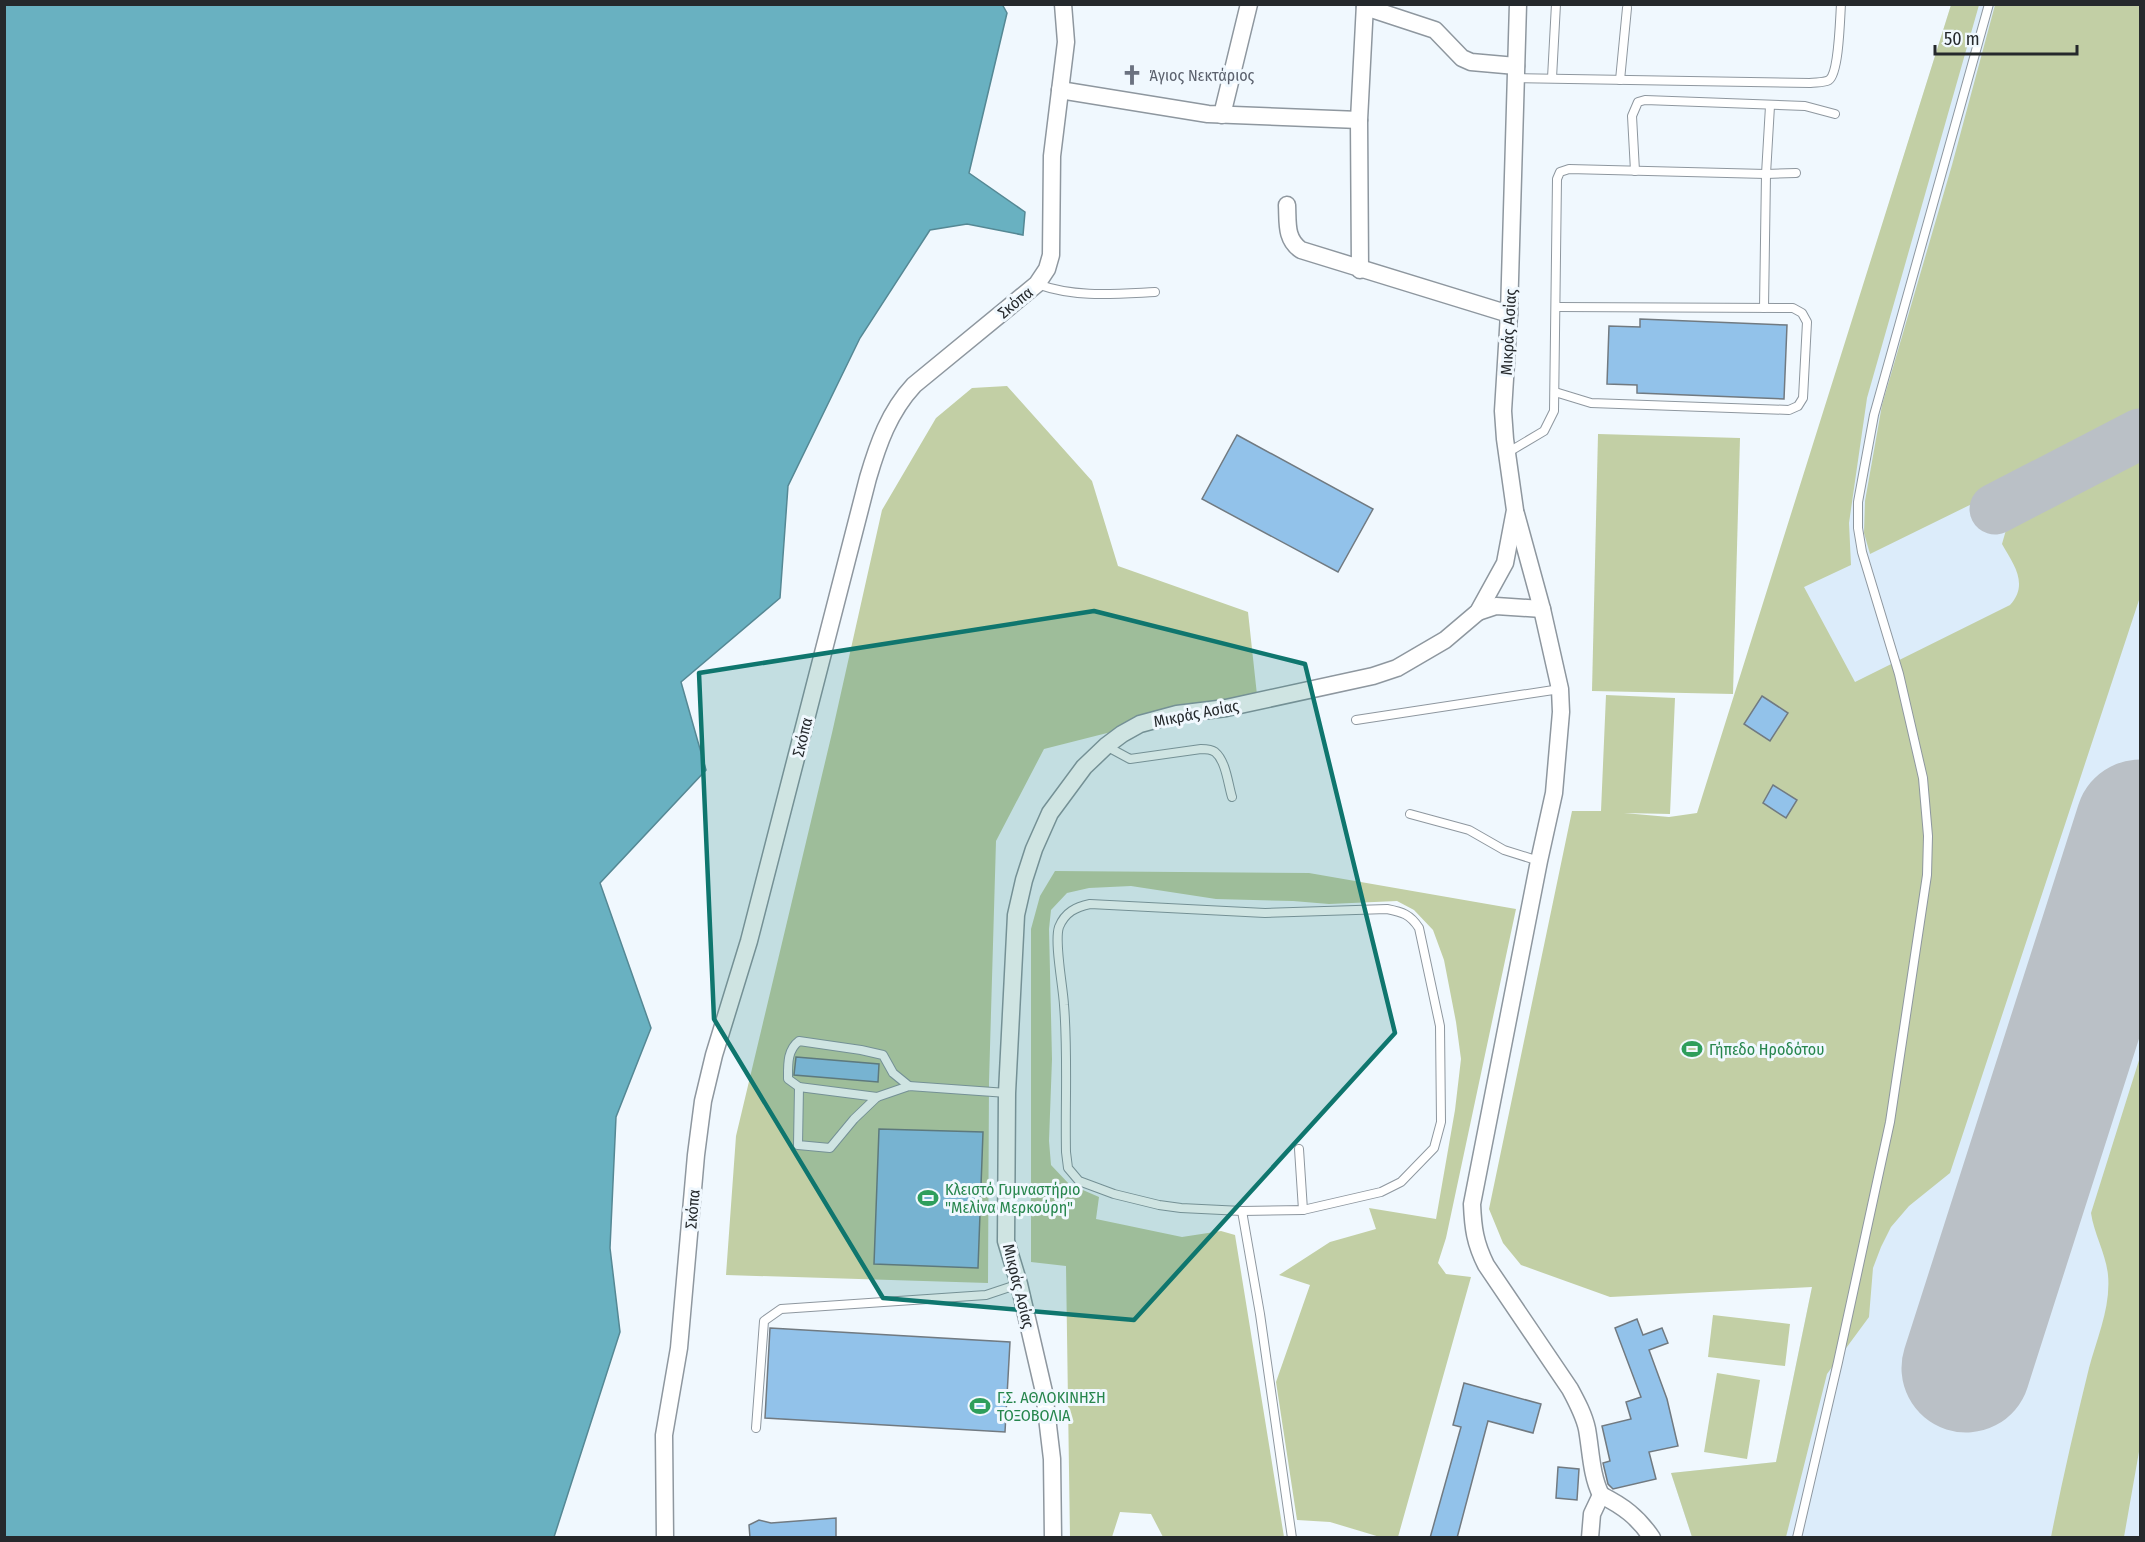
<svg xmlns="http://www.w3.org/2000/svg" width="2145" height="1542" font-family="'Fira Sans Condensed',sans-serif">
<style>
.built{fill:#dcecfa}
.green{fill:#c2cfa5}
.water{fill:#69b1c1;stroke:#558894;stroke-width:1.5}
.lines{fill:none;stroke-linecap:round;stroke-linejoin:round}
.taxiway{stroke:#bac0c6;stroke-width:51}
.runway{stroke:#bac0c6;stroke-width:129}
.building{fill:#92c2ea;stroke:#717a81;stroke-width:1.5}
.service-casing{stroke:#8e979f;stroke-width:10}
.minor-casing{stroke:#8e979f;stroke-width:19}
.service{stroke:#fff;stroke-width:8}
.minor{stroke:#fff;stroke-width:16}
.marked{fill:#0f766e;fill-opacity:0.2;stroke:#0f766e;stroke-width:4.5;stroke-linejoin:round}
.labels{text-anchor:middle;stroke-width:6;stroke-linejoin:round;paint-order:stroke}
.worship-label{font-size:16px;fill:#5b616d;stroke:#f0f8fe;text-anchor:start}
.street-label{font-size:16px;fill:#25292c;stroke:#f0f8fe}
.leisure-label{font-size:16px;fill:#27864d;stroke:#f0f8fe;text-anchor:start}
</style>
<rect width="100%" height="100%" fill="#f0f8fe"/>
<polygon class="built" points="1951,5 2140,5 2140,1537 1692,1537 1671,1473 1776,1462 1812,1287 1711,774"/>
<g class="green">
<path d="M1951,5h28l-112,393 -18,125 2,42 -47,22 51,95 155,-77c19,-21 4,-40 -8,-61l4,-14 15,-15 119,-59v141l-190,576 -41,33 -18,21 -10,20 -8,21 -4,49 -42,57 -41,163h-94l-21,-64 105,-11 36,-175 -202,10 -89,-32 -18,-22 -14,-34 83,-398h29l5,-116 69,3 -5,116 -46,-1 45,4 28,-4z"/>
<polygon points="1995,5 2140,5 2140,415 2037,472 1870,554 1864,533 1865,501 1882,405 1952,165"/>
<polygon points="1007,386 1092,481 1118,566 1248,612 1257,695 1044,749 996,841 989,1082 988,1283 726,1275 736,1136 832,733 882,510 936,418 972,388"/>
<polygon points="1598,434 1740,438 1733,694 1592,691"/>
<polygon points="1055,871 1309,873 1516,909 1446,1238 1438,1263 1446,1274 1471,1277 1398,1537 1380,1537 1330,1522 1297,1520 1276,1382 1310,1285 1279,1275 1330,1242 1376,1229 1369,1208 1436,1219 1455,1110 1461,1059 1456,1022 1444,960 1433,930 1414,910 1397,901 1329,904 1293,901 1216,899 1131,886 1089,888 1067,893 1051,910 1049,929 1052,1059 1049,1141 1051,1165 1069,1184 1099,1197 1096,1219 1182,1237 1221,1231 1235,1235 1284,1537 1163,1537 1151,1514 1120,1512 1112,1537 1070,1537 1066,1266 1031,1262 1031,929 1040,896"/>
<path d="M2140,1057v389l-16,91h-73c11,-56 24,-112 38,-169 8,-30 22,-61 19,-93 -2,-21 -14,-41 -17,-62z"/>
<polygon points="1713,1315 1790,1324 1785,1366 1708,1357"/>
<polygon points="1717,1373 1760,1380 1747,1459 1704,1452"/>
</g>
<polygon class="water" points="5,4 1002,4 1007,13 969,173 1025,212 1023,235 967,224 930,230 860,338 788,486 780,598 681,682 706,770 600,883 651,1028 616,1117 610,1248 620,1332 554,1537 5,1537"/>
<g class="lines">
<polyline class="taxiway" points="1995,509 2140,434"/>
<polyline class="runway" points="1966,1368 2140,824"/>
</g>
<g class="building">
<polygon points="1640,319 1787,325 1784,399 1637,393 1637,385 1607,384 1609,326 1640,327"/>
<polygon points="1237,435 1373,509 1338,572 1202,499"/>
<polygon points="1762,696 1788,713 1770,741 1744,724"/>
<polygon points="1773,785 1797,800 1786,818 1763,803"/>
<polygon points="796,1057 879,1064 878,1082 794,1075"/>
<polygon points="879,1129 983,1132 978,1268 874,1264"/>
<polygon points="1637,1319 1643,1335 1662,1328 1668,1343 1649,1350 1667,1399 1678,1446 1649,1452 1656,1479 1613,1489 1608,1484 1603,1463 1610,1461 1602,1426 1631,1419 1626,1402 1641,1397 1615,1328"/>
<polygon points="770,1328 1010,1342 1005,1432 765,1418"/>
<polygon points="1464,1383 1541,1404 1533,1433 1488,1421 1457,1538 1430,1538 1461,1427 1453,1425"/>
<polygon points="1558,1467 1579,1469 1577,1500 1556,1498"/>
<polygon points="836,1518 836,1538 750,1538 749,1525 759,1520 771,1523"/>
</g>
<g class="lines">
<g class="service-casing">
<g id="service">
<path d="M1516,78l294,5c6,-1 14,0 19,-3 10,-7 11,-62 12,-76"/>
<polyline points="1552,78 1556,4"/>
<polyline points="1620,80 1627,8"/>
<polyline points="1635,171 1632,116 1638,102 1645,100 1805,106 1835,114"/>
<path d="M1037,284c39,14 77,10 118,8"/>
<polyline points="1764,308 1766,174 1770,106"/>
<polyline points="1555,392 1591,403 1789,410 1798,406 1803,398 1807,322 1802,313 1793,308 1557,307"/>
<polyline points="1507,453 1544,431 1554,411 1557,179 1560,172 1569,169 1766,174 1796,173"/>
<polyline points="1356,720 1560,689"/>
<path d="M1106,746l24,13 71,-10c4,0 10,0 14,3 11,9 13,32 17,45"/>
<polyline points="1410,814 1469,830 1504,850 1539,861"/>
<path d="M1090,904l175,9 122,-4c15,3 23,5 32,19l21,98 1,96 -7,26 -33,34 -20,10 -78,18 -61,1 -61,-3 -22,-3 -45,-11 -35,-13 -11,-13 -2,-16c-1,-49 2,-99 -2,-147 -1,-19 -10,-63 -5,-78 6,-15 17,-20 31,-23z"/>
<polyline points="799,1087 798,1145 830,1148 854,1119 877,1097 909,1086 1007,1093"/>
<path d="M877,1097l-78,-10 -11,-8c0,-14 -1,-29 11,-38l62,9 22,5 10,18 16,13"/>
<polyline points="1299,1149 1303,1210"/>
<polyline points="1242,1211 1260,1314 1292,1538"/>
<polyline points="756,1428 764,1321 781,1309 986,1295 1019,1284"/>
<polyline points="1797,1538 1838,1362 1890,1122 1927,875 1928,836 1923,778 1899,674 1862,552 1858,528 1858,502 1874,415 1989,4"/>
</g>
</g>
<g class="minor-casing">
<g id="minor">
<polyline points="1365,7 1435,30 1462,58 1471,62 1516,66"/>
<polyline points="1060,90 1208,114 1359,120"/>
<polyline points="1222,115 1249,4"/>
<path d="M1287,205c1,17 -2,34 14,45l208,64"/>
<polyline points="1360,270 1359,120 1365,4"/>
<path d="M1516,514l26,95 18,80 1,23 -7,81 -15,68 -67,343c1,24 3,39 14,61l84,124c7,13 14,26 17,40 4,22 4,46 14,66"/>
<polyline points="1478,612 1496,606 1542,609"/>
<path d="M1601,1495c22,11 37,22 51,43"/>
<path d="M665,1538l-1,-103 15,-87 17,-193 7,-54 11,-46 35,-114 119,-463c10,-34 21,-66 46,-93l123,-101 10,-15 4,-14 1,-99 14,-114 -3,-38"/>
<polyline points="1053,1538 1052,1459 1044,1392 1019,1284 1006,1241 1007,1093 1016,915 1024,880 1034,849 1050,813 1084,767 1106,746 1122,734 1140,724 1177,714 1226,708 1373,676 1397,668 1445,640 1478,612 1505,563 1515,510 1505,439 1503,411 1509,314 1518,4"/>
<polyline points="1590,1538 1592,1514 1601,1495"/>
</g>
</g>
<use href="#service" class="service"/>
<use href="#minor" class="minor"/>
</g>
<path class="marked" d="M1094,611l211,53 90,369 -261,287 -251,-22 -169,-279 -15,-346z"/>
<defs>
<g id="church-bare" transform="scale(1.62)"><path d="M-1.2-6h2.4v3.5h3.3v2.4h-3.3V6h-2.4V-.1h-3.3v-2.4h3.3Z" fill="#6b7280" stroke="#f0f8fe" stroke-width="2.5" paint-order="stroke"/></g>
<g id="stadium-bare" transform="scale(1.62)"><path d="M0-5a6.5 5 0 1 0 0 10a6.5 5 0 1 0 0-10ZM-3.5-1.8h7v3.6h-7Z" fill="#2e9e5b" stroke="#f0f8fe" stroke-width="2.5" paint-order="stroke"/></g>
</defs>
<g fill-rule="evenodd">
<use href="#church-bare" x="1132" y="75"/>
<use href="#stadium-bare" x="1692" y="1049"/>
<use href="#stadium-bare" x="928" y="1198"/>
<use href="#stadium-bare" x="980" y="1406"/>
</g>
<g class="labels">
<g class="worship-label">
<text x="1149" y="81">Άγιος Νεκτάριος</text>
</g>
<g class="street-label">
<text transform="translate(1015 302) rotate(-39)" y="6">Σκόπα</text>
<text transform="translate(1508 332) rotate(-87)" y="6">Μικράς Ασίας</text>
<text transform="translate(1196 713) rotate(-11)" y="6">Μικράς Ασίας</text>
<text transform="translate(802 737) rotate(-76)" y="6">Σκόπα</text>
<text transform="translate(692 1209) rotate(-85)" y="6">Σκόπα</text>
<text transform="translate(1019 1286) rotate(76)" y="6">Μικράς Ασίας</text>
</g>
<g class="leisure-label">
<text x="1709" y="1055">Γήπεδο Ηροδότου</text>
<text x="945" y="1195">Κλειστό Γυμναστήριο<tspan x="945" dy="18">"Μελίνα Μερκούρη"</tspan></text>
<text x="997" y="1403">Γ.Σ. ΑΘΛΟΚΙΝΗΣΗ<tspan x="997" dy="18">ΤΟΞΟΒΟΛΙΑ</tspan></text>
</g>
</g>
<rect width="2145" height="1542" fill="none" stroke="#25292c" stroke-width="12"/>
<path d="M1935 45v9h142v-9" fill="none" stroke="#25292c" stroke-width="3"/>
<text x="1944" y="45" font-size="18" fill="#25292c" stroke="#f0f8fe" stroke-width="4.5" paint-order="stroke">50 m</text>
</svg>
